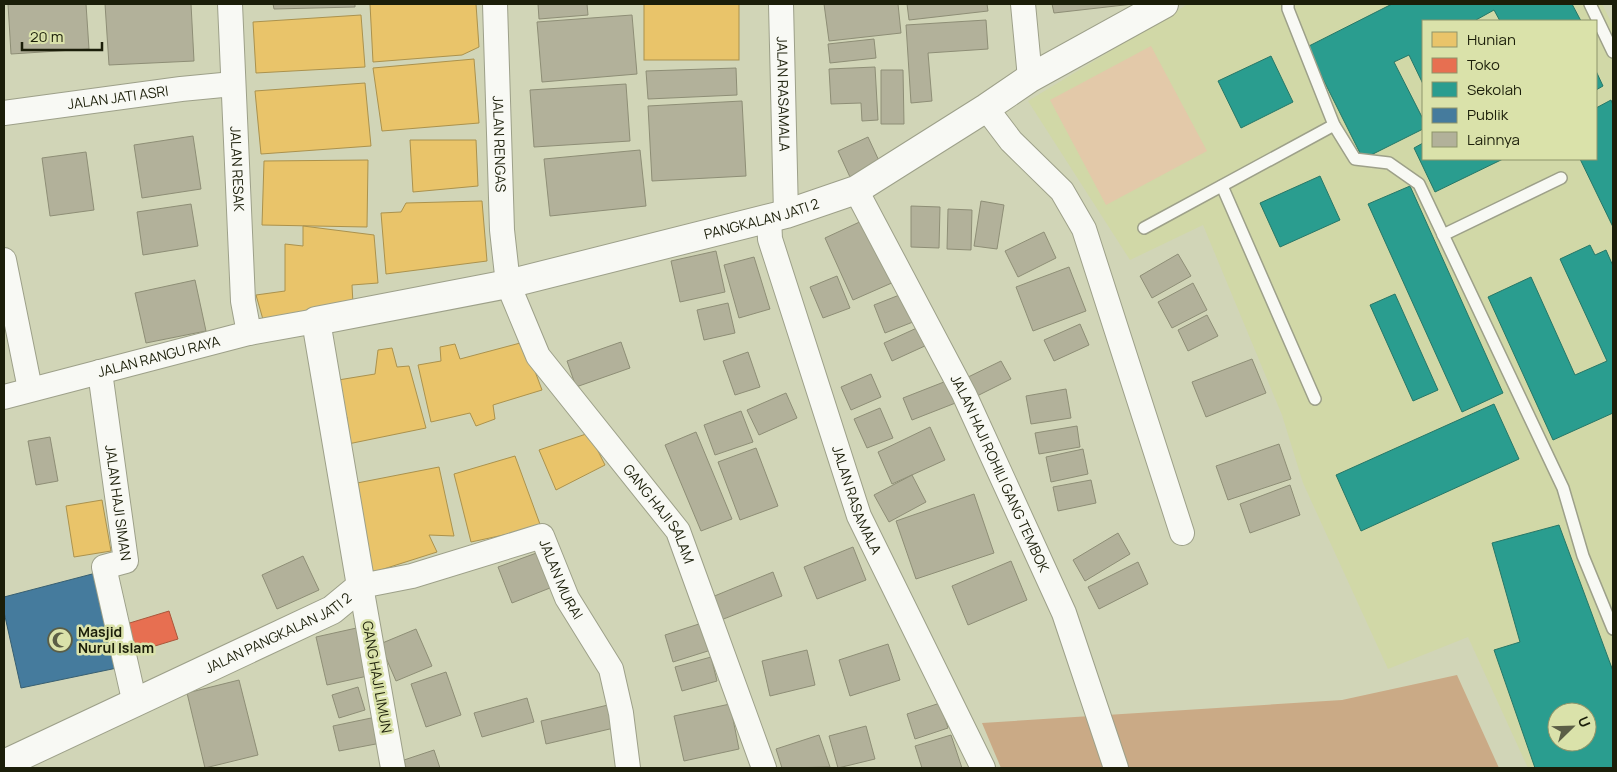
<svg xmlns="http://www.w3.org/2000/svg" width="1617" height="772" font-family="Manrope,sans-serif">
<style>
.built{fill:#d1d8a7;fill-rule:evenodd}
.green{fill:#e3c9a9}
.forest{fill:#caaa86}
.homes{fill:#e9c46a;stroke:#ab924d}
.shops{fill:#e76f51;stroke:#aa573b}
.schools{fill:#2a9d8f;stroke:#267767;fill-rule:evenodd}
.public{fill:#457b9d;stroke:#385f71}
.building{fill:#b2b19a;stroke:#8e8e76}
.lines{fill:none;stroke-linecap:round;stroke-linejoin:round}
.service-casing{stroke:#9da089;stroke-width:14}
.minor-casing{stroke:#9da089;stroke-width:26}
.tertiary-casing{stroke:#9da089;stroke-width:30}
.service{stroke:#f8f9f4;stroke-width:11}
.minor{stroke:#f8f9f4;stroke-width:24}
.tertiary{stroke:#f8f9f4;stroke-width:28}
.labels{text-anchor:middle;stroke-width:5;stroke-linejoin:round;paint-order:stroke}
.street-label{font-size:14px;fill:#1b1e09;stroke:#dae2aa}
.poi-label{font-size:14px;font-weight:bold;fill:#1b1e09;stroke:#dae2aa;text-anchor:start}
</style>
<rect width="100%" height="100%" fill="#d1d5b7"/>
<path class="built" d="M1188,4h414l11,22v742h-85l-60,-131 -80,32 -85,-186 -21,-68 -79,-190 -73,35 -102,-159zM1423,21h173v138h-173zM1557,712h30v30h-30z"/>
<polygon class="green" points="1151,46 1207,151 1106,205 1050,100"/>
<polygon class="forest" points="1457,675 1499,768 1001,768 982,723 1342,700"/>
<g class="homes">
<polygon points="370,4 476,4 479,47 462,55 373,62"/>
<rect x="644" y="4" width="95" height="56"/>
<polygon points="361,15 365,67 256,73 253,22"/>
<polygon points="474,59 479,123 382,131 373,68"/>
<polygon points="365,83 371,146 261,154 255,91"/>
<polygon points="410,140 476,140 478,186 413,192"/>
<polygon points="368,160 367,227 262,225 264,161"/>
<polygon points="482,201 487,261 386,274 381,213 401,212 406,203"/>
<polygon points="303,226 374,235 378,283 352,285 353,304 264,323 256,295 285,291 285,244 303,246"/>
<polygon points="524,342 542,390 493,405 495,419 476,426 470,413 431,422 418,365 441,361 440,347 455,344 460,359"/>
<polygon points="392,348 397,367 409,366 426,428 348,444 347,417 339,417 332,381 375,374 378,350"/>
<polygon points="589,433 605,465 556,490 539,450"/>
<polygon points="515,456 541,527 471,542 454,474"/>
<polygon points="439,467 454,536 429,535 437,552 371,573 352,484"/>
<polygon points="102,500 111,551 74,557 66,506"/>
</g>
<polygon class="shops" points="169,611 178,639 132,653 123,625"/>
<g class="schools">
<polygon points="1392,4 1572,4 1581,21 1500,21 1494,10 1476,20 1477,21 1423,21 1423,84 1409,55 1394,62 1423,119 1423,129 1363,159 1307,47"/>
<polygon points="1271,56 1293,102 1241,128 1218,81"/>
<polygon points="1596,71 1603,86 1596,90"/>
<polygon points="1611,100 1613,105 1613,227 1580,159 1596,159 1596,108"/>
<polygon points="1423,143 1423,159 1503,159 1435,192 1414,148"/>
<polygon points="1320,176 1340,220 1280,247 1260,203"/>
<polygon points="1410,186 1503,393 1462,412 1368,204"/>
<polygon points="1590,245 1595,255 1606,250 1613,266 1613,413 1553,440 1488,297 1531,277 1575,375 1607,361 1560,259"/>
<polygon points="1395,294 1438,390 1413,401 1370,305"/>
<polygon points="1494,404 1519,459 1361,531 1336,475"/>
<path d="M1559,525l54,146v97h-78l-41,-118 26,-8 -28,-99zM1557,712h30v30h-30z"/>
</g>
<polygon class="public" points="96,573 117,668 21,688 4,612 4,597"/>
<g class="building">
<polygon points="8,4 86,4 89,49 11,54"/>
<polygon points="105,4 191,4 194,61 109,65"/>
<polygon points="273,4 355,4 355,7 274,9"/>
<polygon points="538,4 587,4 588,15 539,19"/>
<polygon points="824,4 898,4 901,33 829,41"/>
<polygon points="907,4 987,4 988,11 909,20"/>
<polygon points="1052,4 1133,4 1054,13"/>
<polygon points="632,15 637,74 542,82 537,22"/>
<polygon points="986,20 988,49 928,53 932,101 911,103 906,25"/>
<polygon points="874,39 876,58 830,63 828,44"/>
<polygon points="875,67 878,120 862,121 861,103 831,104 829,69"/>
<polygon points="736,68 737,95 648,99 646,71"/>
<polygon points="881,70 903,70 904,124 881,124"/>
<polygon points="626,84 630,141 534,147 530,90"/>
<polygon points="742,101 746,176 652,181 648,106"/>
<polygon points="193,136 201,189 142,198 134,145"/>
<polygon points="868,137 880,163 850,177 838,151"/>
<polygon points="640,150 646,206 550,216 544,159"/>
<polygon points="86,152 94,210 50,216 42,158"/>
<polygon points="981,201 1004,205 997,249 974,246"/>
<polygon points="191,204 198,246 143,255 137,212"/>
<polygon points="911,206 940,207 939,248 911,247"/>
<polygon points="948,209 972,210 971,250 947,249"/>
<polygon points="866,219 894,282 853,300 825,238"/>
<polygon points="1044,232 1056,258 1018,277 1005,251"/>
<polygon points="716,251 725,292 680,302 671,261"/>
<polygon points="1178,254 1191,276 1152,298 1140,276"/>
<polygon points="754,257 770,309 739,318 724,265"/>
<polygon points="1069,267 1086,311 1033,331 1016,287"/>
<polygon points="837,276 850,308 823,318 810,287"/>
<polygon points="195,280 206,331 146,343 135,293"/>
<polygon points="1193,283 1207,310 1172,328 1158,302"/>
<polygon points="907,292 918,320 885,333 874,305"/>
<polygon points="728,303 735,333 704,340 697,310"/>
<polygon points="1207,315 1218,336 1188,351 1178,330"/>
<polygon points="1080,324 1089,345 1054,361 1044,340"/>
<polygon points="919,327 927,345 892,361 884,343"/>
<polygon points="621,342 630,368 576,387 567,361"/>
<polygon points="748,352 760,387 735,395 723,361"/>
<polygon points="1252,359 1266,393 1206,417 1192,382"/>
<polygon points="1001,361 1011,379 971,399 962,380"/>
<polygon points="871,374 881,397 851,410 841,387"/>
<polygon points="949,380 958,402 912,420 903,398"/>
<polygon points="1066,389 1071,418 1031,424 1026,396"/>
<polygon points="786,393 797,418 759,435 747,410"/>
<polygon points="880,408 893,438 867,448 854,419"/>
<polygon points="741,411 753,442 715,455 704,425"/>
<polygon points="1077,426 1080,447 1039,454 1035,433"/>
<polygon points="930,427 945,460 892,484 878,452"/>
<polygon points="696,432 732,519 701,531 665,445"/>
<polygon points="50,437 58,481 36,485 28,441"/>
<polygon points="1279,444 1291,479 1228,500 1216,466"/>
<polygon points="756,448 778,506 740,520 718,462"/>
<polygon points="1083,449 1088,474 1051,482 1046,457"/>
<polygon points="912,475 926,502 889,522 874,495"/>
<polygon points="1091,480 1096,503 1058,511 1053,487"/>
<polygon points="1290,485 1300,515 1250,533 1240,504"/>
<polygon points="974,494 994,553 916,579 896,521"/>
<polygon points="1118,533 1130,554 1085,581 1073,560"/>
<polygon points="853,547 866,580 817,599 804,567"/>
<polygon points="542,551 555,586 512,603 498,567"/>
<polygon points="303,556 319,590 277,609 262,575"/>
<polygon points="1011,561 1027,600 968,625 952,586"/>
<polygon points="1138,562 1148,584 1099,609 1088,587"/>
<polygon points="773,572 782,596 721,620 712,597"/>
<polygon points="702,623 711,650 673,662 665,635"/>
<polygon points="361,627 372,675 327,685 316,637"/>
<polygon points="416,629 432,666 396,681 380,644"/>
<polygon points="888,644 900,680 850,696 839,660"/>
<polygon points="807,650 815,685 770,696 762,661"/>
<polygon points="711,657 717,681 682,691 675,667"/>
<polygon points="446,672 461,715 426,727 411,684"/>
<polygon points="239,680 258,755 205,768 187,693"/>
<polygon points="358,687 365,710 339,718 332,695"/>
<polygon points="527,698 534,722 482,737 474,713"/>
<polygon points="940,703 948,728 915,739 907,714"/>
<polygon points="730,704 739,749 684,761 674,716"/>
<polygon points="608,705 614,728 546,744 541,721"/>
<polygon points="376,717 381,743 339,751 333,726"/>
<polygon points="866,726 875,759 838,768 829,736"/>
<polygon points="819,735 830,767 782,768 776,749"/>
<polygon points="951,735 962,768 922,768 915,746"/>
<polygon points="434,750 440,768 406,768 404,760"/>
</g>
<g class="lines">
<g class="service-casing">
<g id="service">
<polyline points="1288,4 1288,9 1334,125 1355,159 1389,163 1419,184 1563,488 1583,556 1613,629"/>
<polyline points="1590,4 1613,52"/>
<polyline points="1222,186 1315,399"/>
<polyline points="1144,228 1334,125"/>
<polyline points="1443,235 1561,178"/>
</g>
</g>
<g class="minor-casing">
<g id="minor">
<path id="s1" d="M230,4l13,297 6,32"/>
<path id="s2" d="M495,4l7,226 6,54 30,72 140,175 86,237"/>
<path id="s3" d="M781,4l5,210"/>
<polyline points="1023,4 1030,78"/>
<polyline points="986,108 1011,141 1062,191 1084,229 1182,533"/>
<path id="s4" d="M4,113l177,-24 52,-5"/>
<path id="s5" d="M856,190l108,204 100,219 52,155"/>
<path id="s6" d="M769,218l1,21 89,277 124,252"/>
<polyline points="4,260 30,389"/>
<path id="s7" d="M100,372l26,189 -22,6 31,137"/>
<path id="s8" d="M4,397l245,-64 67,-12"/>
<path id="s9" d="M393,768l-32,-182 51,-10 130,-40 25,62 44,71 10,44 7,55"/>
</g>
</g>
<g class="tertiary-casing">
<g id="tertiary">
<path id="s10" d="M4,764l328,-154 29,-24 -45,-265 192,-37 278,-70 70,-24 130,-82 44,-30 134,-74"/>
</g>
</g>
<use href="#service" class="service"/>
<use href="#minor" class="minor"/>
<use href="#tertiary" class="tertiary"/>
</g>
<defs>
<g id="mosque-ring" transform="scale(1.25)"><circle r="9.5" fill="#dae2aa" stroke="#5b5e46" stroke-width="1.5"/><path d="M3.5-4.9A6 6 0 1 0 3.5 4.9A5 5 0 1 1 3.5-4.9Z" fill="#5b5e46"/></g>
</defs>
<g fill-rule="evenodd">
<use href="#mosque-ring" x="60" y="640"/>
</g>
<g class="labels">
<g class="street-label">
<text dy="5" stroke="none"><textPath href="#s3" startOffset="90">JALAN RASAMALA</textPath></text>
<text dy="5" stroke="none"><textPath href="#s4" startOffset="115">JALAN JATI ASRI</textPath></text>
<text dy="5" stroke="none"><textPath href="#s2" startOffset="140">JALAN RENGAS</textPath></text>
<text dy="5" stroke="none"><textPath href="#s1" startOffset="165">JALAN RESAK</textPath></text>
<text dy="5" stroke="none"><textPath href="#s10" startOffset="1126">PANGKALAN JATI 2</textPath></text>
<text dy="5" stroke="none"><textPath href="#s8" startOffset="160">JALAN RANGU RAYA</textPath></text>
<text dy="5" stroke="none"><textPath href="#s5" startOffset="318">JALAN HAJI ROHILI GANG TEMBOK</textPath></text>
<text dy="5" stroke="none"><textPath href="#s6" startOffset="296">JALAN RASAMALA</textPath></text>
<text dy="5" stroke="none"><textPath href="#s7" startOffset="132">JALAN HAJI SIMAN</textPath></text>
<text dy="5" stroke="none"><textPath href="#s2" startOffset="558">GANG HAJI SALAM</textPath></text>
<text dy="5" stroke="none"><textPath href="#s9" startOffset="420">JALAN MURAI</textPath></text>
<text dy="5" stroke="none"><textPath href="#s10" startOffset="304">JALAN PANGKALAN JATI 2</textPath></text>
<text transform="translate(377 677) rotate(80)" y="5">GANG HAJI LIMUN</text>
</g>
<g class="poi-label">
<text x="78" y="637">Masjid<tspan x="78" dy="16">Nurul Islam</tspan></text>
</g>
</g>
<rect width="1617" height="772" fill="none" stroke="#1b1e09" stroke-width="10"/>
<rect x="1422" y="20" width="175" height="140" fill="#dae2aa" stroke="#8e946a"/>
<rect x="1432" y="32" width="25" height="15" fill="#e9c46a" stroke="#8e946a"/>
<text x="1467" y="45" font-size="15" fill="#1b1e09">Hunian</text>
<rect x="1432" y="58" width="25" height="15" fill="#e76f51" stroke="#8e946a"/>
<text x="1467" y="70" font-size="15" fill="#1b1e09">Toko</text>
<rect x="1432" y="82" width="25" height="15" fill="#2a9d8f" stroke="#8e946a"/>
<text x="1467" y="95" font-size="15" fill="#1b1e09">Sekolah</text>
<rect x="1432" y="108" width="25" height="15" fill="#457b9d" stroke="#8e946a"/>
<text x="1467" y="120" font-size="15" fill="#1b1e09">Publik</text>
<rect x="1432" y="132" width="25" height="15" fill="#b2b19a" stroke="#8e946a"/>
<text x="1467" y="145" font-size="15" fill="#1b1e09">Lainnya</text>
<g transform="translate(1572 727) rotate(67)"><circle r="24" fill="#dae2aa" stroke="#8e946a"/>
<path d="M0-4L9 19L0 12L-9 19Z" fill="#5b5e46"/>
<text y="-8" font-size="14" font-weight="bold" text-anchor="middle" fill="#1b1e09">U</text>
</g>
<path d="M22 42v8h80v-8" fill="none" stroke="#1b1e09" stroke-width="2.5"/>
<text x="30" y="42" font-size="15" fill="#1b1e09" stroke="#dae2aa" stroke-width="4" paint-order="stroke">20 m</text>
</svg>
